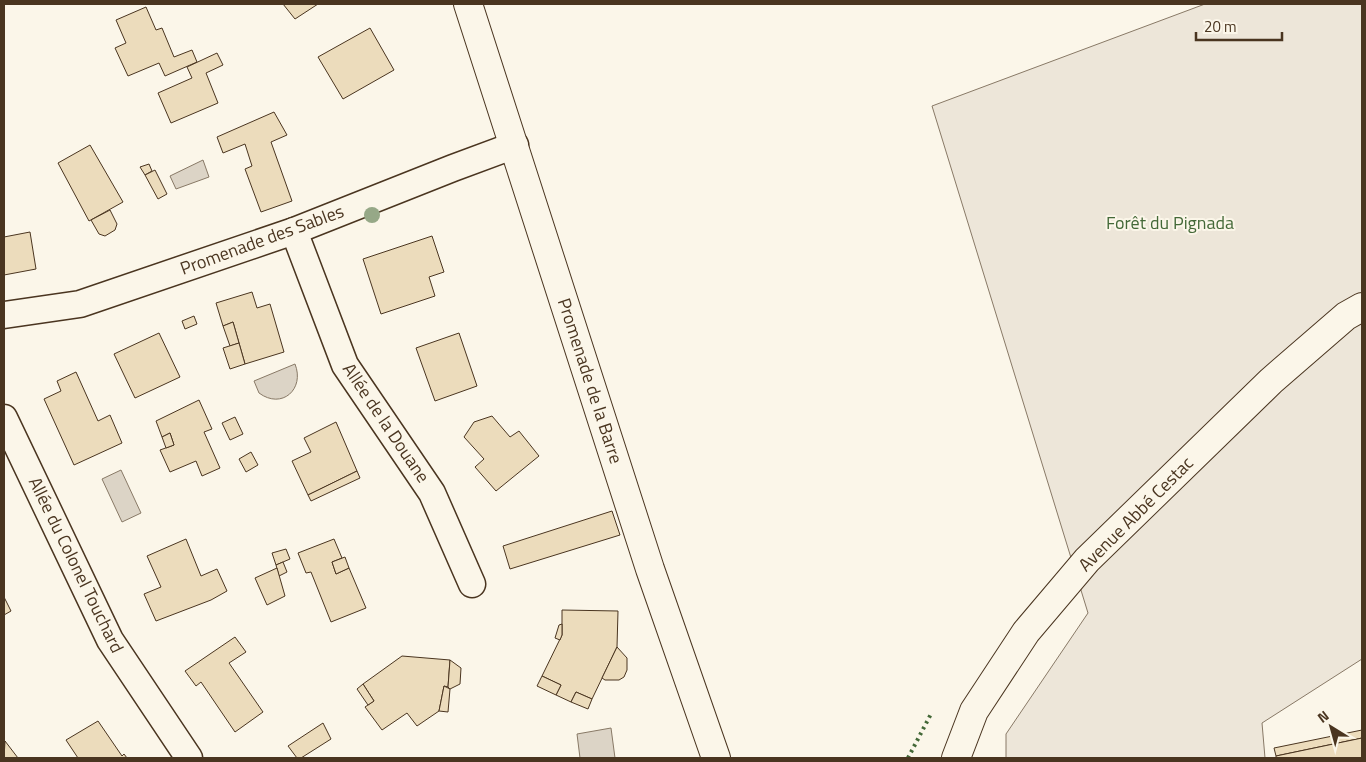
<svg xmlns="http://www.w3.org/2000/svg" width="1366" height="762" font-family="'Titillium Web',sans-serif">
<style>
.green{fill:#ede6d9;stroke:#887966}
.water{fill:#dcd4c6;stroke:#887966}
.building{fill:#ecdcbc;stroke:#4a3520}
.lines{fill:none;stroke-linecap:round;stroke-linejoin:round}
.street-casing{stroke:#4a3520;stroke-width:29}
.secondary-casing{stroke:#4a3520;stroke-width:30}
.street{stroke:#fbf6e9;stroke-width:26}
.secondary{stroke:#fbf6e9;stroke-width:28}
.hedge{stroke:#436837;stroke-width:4;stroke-dasharray:2.5 4;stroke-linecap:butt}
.tree{fill:#96a887}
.labels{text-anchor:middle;stroke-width:4;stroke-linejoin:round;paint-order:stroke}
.park-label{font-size:18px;fill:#436837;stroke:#fbf6e9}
.street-label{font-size:18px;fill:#4a3520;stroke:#fbf6e9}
</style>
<rect width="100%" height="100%" fill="#fbf6e9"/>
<polygon class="green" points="1205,4 1362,4 1362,659 1262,723 1265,758 1006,758 1006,734 1088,613 932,106"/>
<g class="water">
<polygon points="203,160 209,177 176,189 170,176"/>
<path d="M295,364c10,25 -13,46 -36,29l-5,-12z"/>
<polygon points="121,470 141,513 122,522 102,479"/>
<polygon points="611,728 615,758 580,758 577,734"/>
</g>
<g class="building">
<polygon points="283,4 318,4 295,19"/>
<polygon points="146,7 156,30 162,28 174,57 192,50 197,62 165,76 159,63 128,76 115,48 126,43 116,20"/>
<polygon points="370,28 394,70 343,99 318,57"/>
<polygon points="217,53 223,65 206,73 218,103 171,123 158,93 192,78 187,67"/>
<polygon points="274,112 287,135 271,142 292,201 261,212 245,169 252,166 245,144 223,153 217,137"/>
<polygon points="90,145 123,202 89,221 58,163"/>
<polygon points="149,164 152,171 145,175 140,167"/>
<polygon points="155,170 167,194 158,199 145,175"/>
<polygon points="110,210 117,224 115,230 105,236 99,234 91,220"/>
<polygon points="30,232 36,269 4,275 4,237"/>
<polygon points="432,236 444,272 429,277 435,296 381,314 363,259"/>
<polygon points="252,292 257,308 270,304 284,352 245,364 233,322 223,326 216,303"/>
<polygon points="194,316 197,324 185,329 182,321"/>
<polygon points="233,322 239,343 230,346 223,326"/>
<polygon points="159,333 180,377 135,398 114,354"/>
<polygon points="459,333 477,386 435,401 416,348"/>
<polygon points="239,343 245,364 230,369 223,348"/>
<polygon points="76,372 98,421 110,415 122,443 74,465 44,399 61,391 57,381"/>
<polygon points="199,400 212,429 204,432 220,468 202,476 196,461 170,472 160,450 174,445 170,433 162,437 156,421"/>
<polygon points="492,416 510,437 519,431 539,456 496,491 475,467 484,459 464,437 474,422"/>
<polygon points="235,417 243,434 230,440 222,423"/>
<polygon points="336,422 357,471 308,495 292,461 311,452 304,438"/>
<polygon points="170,433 174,445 166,448 162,437"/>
<polygon points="251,452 258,465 246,472 239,459"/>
<polygon points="357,471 360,478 311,501 308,495"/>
<polygon points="612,511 620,535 510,569 503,546"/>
<polygon points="186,539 201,576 217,569 227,591 211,600 156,621 144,594 161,587 147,556"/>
<polygon points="334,539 342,558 332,562 336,574 349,568 366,608 331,622 311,572 306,573 298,553"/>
<polygon points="286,549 290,559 276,565 272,553"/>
<polygon points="345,557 349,568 336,574 332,562"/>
<polygon points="283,562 287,572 279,576 276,565"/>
<polygon points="277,568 285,596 267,605 255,578"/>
<polygon points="4,597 11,611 4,615"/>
<polygon points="562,610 618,611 617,647 592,699 576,692 571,702 556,695 561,685 542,676 562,635"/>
<polygon points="562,624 562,635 560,640 555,638 559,625"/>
<polygon points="235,637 246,652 229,663 263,712 235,732 201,682 196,686 185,671"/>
<polygon points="617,647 627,658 627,670 624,677 619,680 605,680 602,678"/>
<polygon points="402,656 450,660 448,687 444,686 439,711 417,726 407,713 382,730 365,707 374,701 363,684"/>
<polygon points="450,660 461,668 460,684 450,689 448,687"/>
<polygon points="542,676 561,685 556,695 537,686"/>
<polygon points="363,684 374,701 368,705 357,689"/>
<polygon points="444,686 450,689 448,712 439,711"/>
<polygon points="576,692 592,699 588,709 571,702"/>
<polygon points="98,721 122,756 124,754 127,758 78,758 66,740"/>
<polygon points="323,723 331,739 301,758 297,758 288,746"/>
<polygon points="1362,730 1362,738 1276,756 1274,748"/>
<polygon points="1362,738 1362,758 1276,758 1276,756"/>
<polygon points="5,741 18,758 4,758"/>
</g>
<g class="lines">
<g class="street-casing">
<g id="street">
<polyline points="294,231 345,365 432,493 472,584"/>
<polyline points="4,315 80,304 294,231 453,168 515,145"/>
<polyline points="4,418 110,640 189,758"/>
</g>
</g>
<g class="secondary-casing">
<g id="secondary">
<polyline points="468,4 650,569 716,758"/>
<polyline points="956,758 974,711 1026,632 1087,560 1271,381 1346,316 1362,307"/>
</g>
</g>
<use href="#street" class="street"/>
<use href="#secondary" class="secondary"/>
<polyline class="hedge" points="908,758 932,712"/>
</g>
<circle class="tree" cx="372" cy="215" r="8"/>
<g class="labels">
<g class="park-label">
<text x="1170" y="229">Forêt du Pignada</text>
</g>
<g class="street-label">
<text transform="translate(262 240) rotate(-20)" y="6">Promenade des Sables</text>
<text transform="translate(590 381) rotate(72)" y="6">Promenade de la Barre</text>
<text transform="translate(386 423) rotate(56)" y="6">Allée de la Douane</text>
<text transform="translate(1136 514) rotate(-45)" y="6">Avenue Abbé Cestac</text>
<text transform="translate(76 565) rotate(64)" y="6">Allée du Colonel Touchard</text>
</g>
</g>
<rect width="1366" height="762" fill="none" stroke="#4a3520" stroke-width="10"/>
<g transform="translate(1331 727) rotate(323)" stroke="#fbf6e9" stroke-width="4" paint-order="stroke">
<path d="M0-4L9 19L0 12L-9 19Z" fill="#4a3520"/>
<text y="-8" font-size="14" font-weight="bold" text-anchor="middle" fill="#4a3520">N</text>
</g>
<path d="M1196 32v8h86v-8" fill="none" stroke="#4a3520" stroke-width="2.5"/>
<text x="1204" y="32" font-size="15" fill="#4a3520" stroke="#fbf6e9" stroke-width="4" paint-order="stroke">20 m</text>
</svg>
